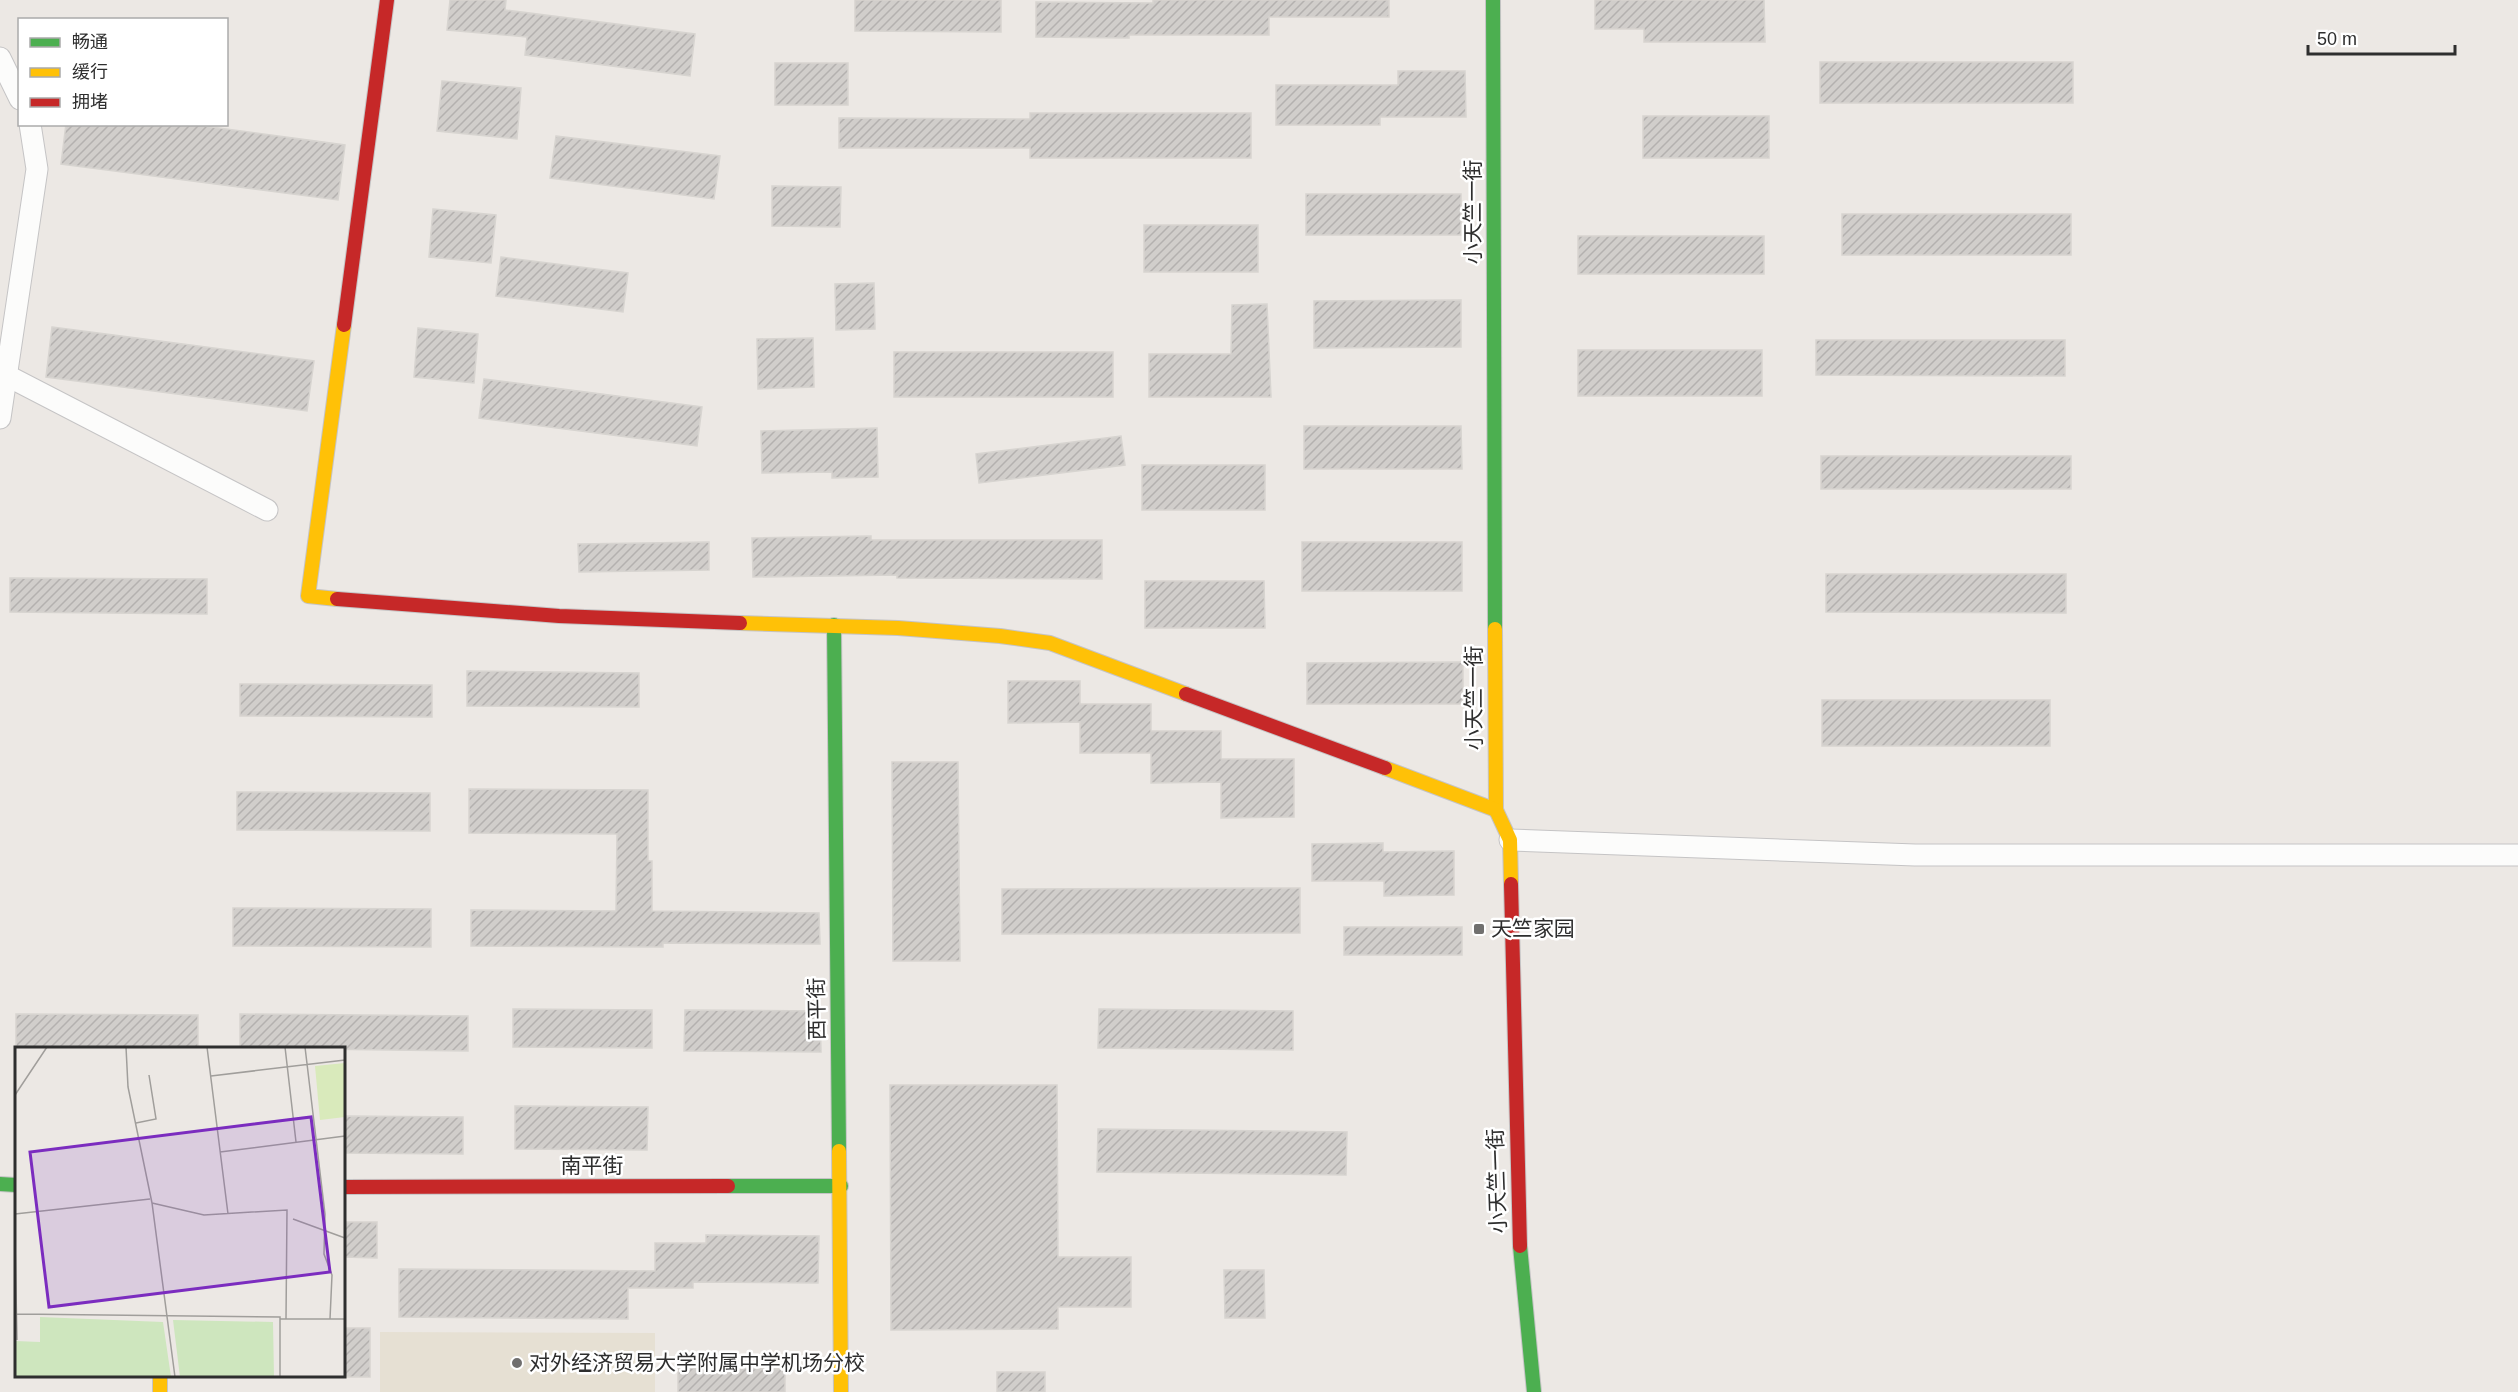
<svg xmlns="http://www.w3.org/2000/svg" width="2518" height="1392" font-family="Arial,'Noto Sans SC',sans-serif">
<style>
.education{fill:#e6e0d3}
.building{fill:url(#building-hatch);stroke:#d7d4d0;stroke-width:1.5}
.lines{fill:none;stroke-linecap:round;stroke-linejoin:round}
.street-casing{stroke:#c5c4c5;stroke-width:23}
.fast-casing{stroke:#c5c4c5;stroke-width:16}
.slow-casing{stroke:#c5c4c5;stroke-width:16}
.jam-casing{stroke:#c5c4c5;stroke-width:16}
.street{stroke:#fcfcfb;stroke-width:21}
.fast{stroke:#4caf50;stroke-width:14}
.slow{stroke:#ffc107;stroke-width:14}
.jam{stroke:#c62828;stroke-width:14}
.poi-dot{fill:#706f6e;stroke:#fff;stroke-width:2}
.labels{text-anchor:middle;stroke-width:5;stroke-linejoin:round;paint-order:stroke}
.street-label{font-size:21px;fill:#2e2e2e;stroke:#fff}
.poi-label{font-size:21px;fill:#2e2e2e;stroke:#fff;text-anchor:start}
.inset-road{fill:none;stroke:#a09e9b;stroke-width:1.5}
.view{fill:#7b2cbf;fill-opacity:0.15;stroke:#7b2cbf;stroke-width:3}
.inset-edge{fill:none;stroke:#2e2e2e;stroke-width:3}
</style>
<defs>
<pattern id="building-hatch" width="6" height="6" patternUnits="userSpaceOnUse" patternTransform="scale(1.5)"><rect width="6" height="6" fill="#d1cecb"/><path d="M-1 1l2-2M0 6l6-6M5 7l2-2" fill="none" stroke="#b4b1af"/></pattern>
</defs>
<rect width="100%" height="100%" fill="#ece8e4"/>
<polygon class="education" points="380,1332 655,1333 655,1392 380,1392"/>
<g class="building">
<polygon points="450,0 506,0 505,10 695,34 690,76 525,55 527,37 447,30"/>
<polygon points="855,0 1001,0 1001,32 855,31"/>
<polygon points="1153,0 1389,0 1389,17 1269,17 1269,35 1129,35 1129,38 1036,37 1036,2 1153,3"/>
<polygon points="1595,0 1764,0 1765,42 1644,42 1644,29 1595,29"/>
<rect x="1820" y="62" width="253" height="41"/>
<rect x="775" y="63" width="73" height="42"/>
<polygon points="1398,71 1465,71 1466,117 1380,117 1380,125 1276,125 1276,85 1398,85"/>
<polygon points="442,81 521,88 517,139 437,131"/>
<polygon points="1030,113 1251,113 1251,158 1030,158 1030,148 839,148 839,118 1030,119"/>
<rect x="1643" y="116" width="126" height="42"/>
<polygon points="66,124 189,124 345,145 338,200 61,164"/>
<polygon points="556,136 720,156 714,199 550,178"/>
<polygon points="772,186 841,187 840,227 772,226"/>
<rect x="1306" y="194" width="155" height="41"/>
<polygon points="433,209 496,215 491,263 429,257"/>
<rect x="1842" y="214" width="229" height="41"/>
<rect x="1144" y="225" width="114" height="47"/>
<rect x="1578" y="236" width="186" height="38"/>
<polygon points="501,257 628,273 623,312 496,296"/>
<polygon points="874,283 875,329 836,330 835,284"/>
<polygon points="1461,300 1461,347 1314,348 1314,301"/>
<polygon points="1267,304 1271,397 1149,397 1149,354 1231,354 1232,305"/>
<polygon points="52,327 314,361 307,411 46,377"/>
<polygon points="418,328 478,334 474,383 414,377"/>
<polygon points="813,338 814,387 758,389 757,339"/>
<polygon points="1816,340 2065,340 2065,376 1816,375"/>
<rect x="1578" y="350" width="184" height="46"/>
<rect x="894" y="352" width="219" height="45"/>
<polygon points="484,379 702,407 697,446 479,418"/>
<polygon points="1304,426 1461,426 1462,469 1304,469"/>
<polygon points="877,428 878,477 832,478 832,472 762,473 761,431"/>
<polygon points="1121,436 1125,465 979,483 976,454"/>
<rect x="1821" y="456" width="250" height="33"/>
<rect x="1142" y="465" width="123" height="45"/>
<polygon points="871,536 871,540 1102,540 1102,579 897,578 897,575 753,577 752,538"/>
<polygon points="709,542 709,570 579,572 578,544"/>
<rect x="1302" y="542" width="160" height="49"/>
<polygon points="1826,574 2066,574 2066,613 1826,612"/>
<polygon points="10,578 207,579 207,614 10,612"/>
<polygon points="1145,581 1264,581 1265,628 1145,628"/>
<polygon points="1463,662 1463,704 1307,704 1307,663"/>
<polygon points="467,671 639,673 639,707 467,706"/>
<polygon points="1008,681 1080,681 1080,704 1151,704 1151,731 1221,731 1221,759 1294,759 1294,817 1221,818 1221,782 1151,783 1151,753 1080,753 1080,722 1008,723"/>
<polygon points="240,684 432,685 432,717 240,716"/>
<rect x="1822" y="700" width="228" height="46"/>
<polygon points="892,762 958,762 960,961 893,961"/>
<polygon points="469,789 648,790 648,861 652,861 652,911 819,913 820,944 663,943 663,947 471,946 471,910 616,911 617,834 469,833"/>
<polygon points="237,792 430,793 430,831 237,830"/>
<polygon points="1383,843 1383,852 1454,851 1454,895 1384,896 1384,881 1312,881 1312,844"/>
<polygon points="1300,888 1300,933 1002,934 1002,889"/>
<polygon points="233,908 431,909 431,947 233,946"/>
<rect x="1344" y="927" width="118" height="28"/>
<polygon points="513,1009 652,1010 652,1048 513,1047"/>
<polygon points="1099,1009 1293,1011 1293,1050 1098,1048"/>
<polygon points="685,1010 820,1011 821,1052 684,1051"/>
<polygon points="16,1014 198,1015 198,1048 16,1048"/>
<polygon points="240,1014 468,1016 468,1051 240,1048"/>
<polygon points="890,1085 1057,1085 1058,1257 1131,1257 1131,1307 1058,1307 1058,1329 891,1330"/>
<polygon points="515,1106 648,1107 647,1150 515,1149"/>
<polygon points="344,1116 463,1117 463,1154 344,1153"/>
<polygon points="1098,1129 1347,1132 1346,1175 1097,1172"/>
<polygon points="344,1222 377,1222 377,1258 344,1257"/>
<polygon points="706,1235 819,1236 818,1283 693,1282 693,1288 628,1288 628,1319 399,1317 399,1269 655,1271 655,1243 706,1243"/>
<polygon points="1224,1270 1264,1270 1265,1318 1225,1318"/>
<rect x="344" y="1328" width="26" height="49"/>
<polygon points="678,1368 785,1369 785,1392 678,1392"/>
<rect x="997" y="1372" width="48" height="20"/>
</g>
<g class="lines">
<g class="street-casing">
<g id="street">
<polyline points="0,58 20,99"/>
<polyline points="0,372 267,510"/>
<polyline points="0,418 37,169 30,124"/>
<polyline points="1510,840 1915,855 2518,855"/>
</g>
</g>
<g class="fast-casing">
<g id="fast">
<polyline points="1493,0 1495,629"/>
<polyline points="834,625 839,1151"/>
<polyline points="0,1184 16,1185"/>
<polyline points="728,1186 841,1186"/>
<polyline points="1520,1246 1534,1392"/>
</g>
</g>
<g class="slow-casing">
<g id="slow">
<polyline points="337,599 308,596 344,325"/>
<polyline points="740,623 898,628 1000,636 1050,643 1186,694"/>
<polyline points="1495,629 1496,810 1510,840 1511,884"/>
<polyline points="1385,768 1496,810"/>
<polyline points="839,1151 841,1392"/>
<polyline points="160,1376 160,1392"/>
</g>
</g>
<g class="jam-casing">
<g id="jam">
<polyline points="344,325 387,0"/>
<polyline points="337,599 559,616 740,623"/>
<polyline points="1186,694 1385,768"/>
<polyline points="1511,884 1520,1246"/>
<polyline points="344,1187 728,1186"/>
</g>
</g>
<use href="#street" class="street"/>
<use href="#fast" class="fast"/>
<use href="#slow" class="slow"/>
<use href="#jam" class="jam"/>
</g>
<g class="poi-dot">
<rect x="1473" y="923" width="12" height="12" rx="3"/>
<circle cx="517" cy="1363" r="6"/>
</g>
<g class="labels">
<g class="street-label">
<text transform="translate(1473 212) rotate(-90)" y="7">小天竺一街</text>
<text transform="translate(1474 698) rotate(-90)" y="7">小天竺一街</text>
<text transform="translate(817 1009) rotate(-91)" y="7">西平街</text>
<text x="592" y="1173">南平街</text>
<text transform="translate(1497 1181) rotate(-92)" y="7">小天竺一街</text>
</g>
<g class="poi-label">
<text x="1491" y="936">天竺家园</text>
<text x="529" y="1370">对外经济贸易大学附属中学机场分校</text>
</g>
</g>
<g transform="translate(15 1047)">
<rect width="330" height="330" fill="#ece8e4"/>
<path d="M25,270l123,5 8,55h-156v-36l25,1zM158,273l100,2 1,55h-94z" fill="#cee6be"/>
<path d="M330,16v54l-25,3 -5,-54z" fill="#d9eabb"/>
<path class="inset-road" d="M111,0l2,40 24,116 23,174M192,0l21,167M270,0l11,95M290,0l20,167 -1,40 8,21 -2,44M196,29l134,-16M0,48l32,-48M121,76l20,-4 -7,-44M205,105l125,-16M137,156l52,12 83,-5 -1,109M0,167l135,-15M278,172l52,19M0,194l2,99M2,267l263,3v60M265,272h65"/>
<path class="view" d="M296,70l19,155 -281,35 -19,-155z"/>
<rect width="330" height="330" class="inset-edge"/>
</g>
<rect x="18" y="18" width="210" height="108" fill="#ffffff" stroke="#ababab" stroke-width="1.5"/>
<rect x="30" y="38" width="30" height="9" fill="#4caf50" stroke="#ababab" stroke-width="1.5"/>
<text x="72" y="48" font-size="18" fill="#2e2e2e">畅通</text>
<rect x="30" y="68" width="30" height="9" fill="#ffc107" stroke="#ababab" stroke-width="1.5"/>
<text x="72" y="78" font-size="18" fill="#2e2e2e">缓行</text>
<rect x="30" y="98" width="30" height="9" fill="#c62828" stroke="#ababab" stroke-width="1.5"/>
<text x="72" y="108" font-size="18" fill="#2e2e2e">拥堵</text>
<path d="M2308 45v9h147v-9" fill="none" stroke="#2e2e2e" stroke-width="3"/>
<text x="2317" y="45" font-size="18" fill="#2e2e2e" stroke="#ffffff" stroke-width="4.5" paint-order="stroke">50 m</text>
</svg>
